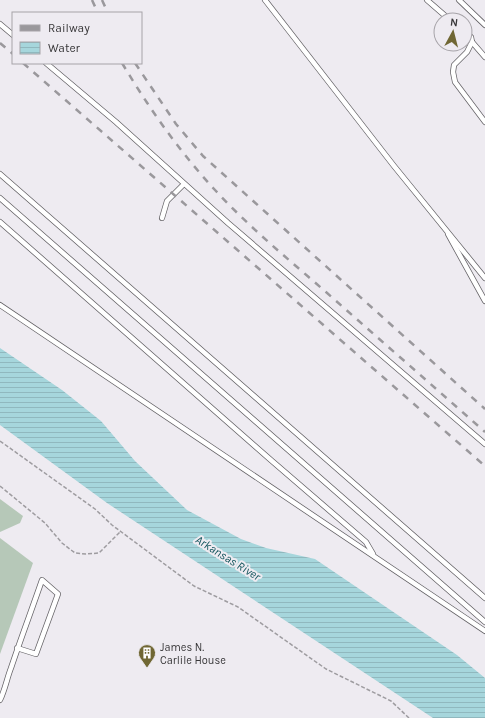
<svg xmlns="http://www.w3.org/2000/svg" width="485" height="718" font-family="Karla,sans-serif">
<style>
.pitch{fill:#b6c8b8}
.water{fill:url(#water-rules)}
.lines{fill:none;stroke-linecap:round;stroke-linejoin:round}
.lane-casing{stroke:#656367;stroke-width:6}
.path{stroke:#9e9ca0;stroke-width:1.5;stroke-dasharray:4 2;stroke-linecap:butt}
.lane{stroke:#fff;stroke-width:4.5}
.rail{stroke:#9a989c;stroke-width:2.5;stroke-dasharray:7 7;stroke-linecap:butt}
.labels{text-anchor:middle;stroke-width:4;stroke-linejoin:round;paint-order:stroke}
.poi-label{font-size:11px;fill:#39383a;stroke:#eeebf1;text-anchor:start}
.water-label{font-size:12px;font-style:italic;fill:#14555d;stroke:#eeebf1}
</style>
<defs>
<pattern id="water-rules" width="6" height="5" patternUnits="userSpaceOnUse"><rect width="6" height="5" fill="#a6d6dc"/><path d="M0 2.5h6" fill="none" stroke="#90b8be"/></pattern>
</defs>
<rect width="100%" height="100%" fill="#eeebf1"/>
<g class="pitch">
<polygon points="0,499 23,516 20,523 0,532"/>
<polygon points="0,538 33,563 0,654"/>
</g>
<polygon class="water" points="0,348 62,390 101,421 135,461 187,510 241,539 266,548 315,559 457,655 485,678 485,718 433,718 107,503 0,425"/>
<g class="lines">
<g class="lane-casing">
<g id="lane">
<polyline points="265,0 394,166 485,278"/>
<polyline points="427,0 450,20"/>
<polyline points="459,0 485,25"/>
<polyline points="0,24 13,35"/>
<polyline points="465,33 471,37 472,42 467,52 454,65 453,72 455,82 485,122"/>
<polyline points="472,42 485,57"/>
<polyline points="46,63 116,122 228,223 485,444"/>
<polyline points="0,174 485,598"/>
<polyline points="0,198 485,622"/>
<polyline points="162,218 167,201 184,184"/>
<polyline points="0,222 272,461 366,542 373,554"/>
<polyline points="448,234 485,301"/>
<polyline points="0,305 485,631"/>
<path d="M0,700c5,-10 7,-22 11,-32 10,-30 21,-59 31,-88l16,14 -22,60 -19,-6"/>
</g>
</g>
<g class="path">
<polyline points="0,441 95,509 112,525 194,586 238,607 326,669 391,701 409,718"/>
<polyline points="0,486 45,523 62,543 75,553 86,554 99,553 120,532"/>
</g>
<use href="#lane" class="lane"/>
<g class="rail">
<polyline points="92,0 98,13"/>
<polyline points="102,0 108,13"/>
<polyline points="0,43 13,54"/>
<polyline points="23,63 485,466"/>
<path d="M122,63c27,45 57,88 93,127 34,37 73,69 111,102 53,47 106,93 159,140"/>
<polyline points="135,63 176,124 203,156 485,409"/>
</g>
</g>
<defs>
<g id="building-pin" transform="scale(0.9)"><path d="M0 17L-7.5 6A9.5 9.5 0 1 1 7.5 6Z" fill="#706734" stroke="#eeebf1"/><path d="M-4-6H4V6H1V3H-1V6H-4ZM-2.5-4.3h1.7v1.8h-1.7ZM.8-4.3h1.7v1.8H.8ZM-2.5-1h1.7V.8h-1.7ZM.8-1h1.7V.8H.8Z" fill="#fff"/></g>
</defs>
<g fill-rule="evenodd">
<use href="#building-pin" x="147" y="653"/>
</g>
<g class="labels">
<g class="poi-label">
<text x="160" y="651">James N.<tspan x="160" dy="13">Carlile House</tspan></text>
</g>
<g class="water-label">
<text transform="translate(228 558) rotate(32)" y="4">Arkansas River</text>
</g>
</g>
<rect x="12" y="12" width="130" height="52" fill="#eeebf1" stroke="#a6a3a8"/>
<rect x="20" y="25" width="20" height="6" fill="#9a989c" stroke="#a6a3a8"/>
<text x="48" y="32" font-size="12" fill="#39383a">Railway</text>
<rect x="20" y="42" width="20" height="12" fill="url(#water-rules)" stroke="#a6a3a8"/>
<text x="48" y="52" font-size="12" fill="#39383a">Water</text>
<g transform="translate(453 32) rotate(7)"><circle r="19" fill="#eeebf1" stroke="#a6a3a8"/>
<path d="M0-3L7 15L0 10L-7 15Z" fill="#706734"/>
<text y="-6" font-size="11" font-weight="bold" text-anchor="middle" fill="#39383a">N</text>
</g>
</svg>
